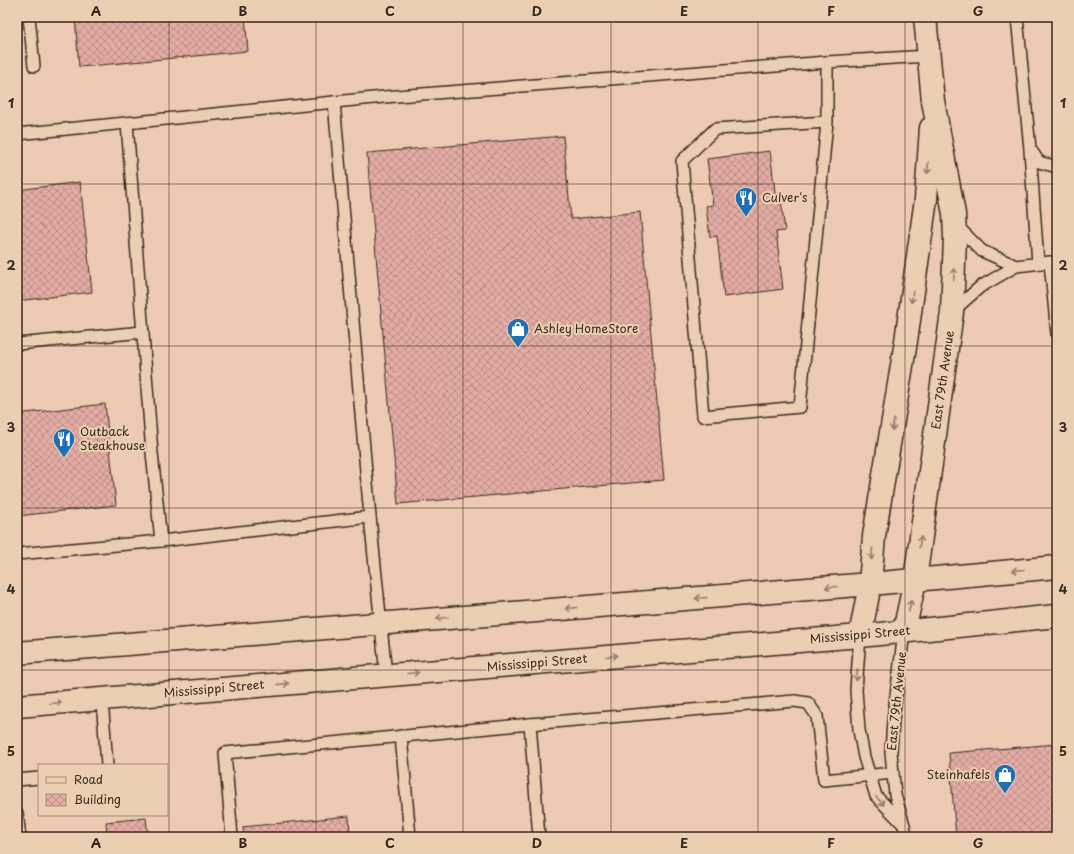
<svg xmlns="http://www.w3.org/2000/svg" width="1074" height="854" font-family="'Playpen Sans',sans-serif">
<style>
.building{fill:url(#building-cross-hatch);stroke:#3b2a1e}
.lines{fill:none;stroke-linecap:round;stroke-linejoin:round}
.service-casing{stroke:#3b2a1e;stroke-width:14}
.minor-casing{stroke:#3b2a1e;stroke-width:25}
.tertiary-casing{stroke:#3b2a1e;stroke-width:25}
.service{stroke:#eccfb3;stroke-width:11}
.minor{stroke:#eccfb3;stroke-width:22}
.tertiary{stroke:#eccfb3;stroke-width:22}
.oneway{stroke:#947c68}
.grid{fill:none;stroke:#3b2a1e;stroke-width:1;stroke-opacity:0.55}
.labels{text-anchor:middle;stroke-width:4;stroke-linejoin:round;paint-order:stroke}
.poi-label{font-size:12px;fill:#3b2a1e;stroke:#eccfb3;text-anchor:start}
.street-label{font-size:12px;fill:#3b2a1e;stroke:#eccfb3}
.neatline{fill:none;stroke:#3b2a1e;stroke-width:1.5}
.grid-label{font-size:13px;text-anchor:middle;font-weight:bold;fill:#3b2a1e}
</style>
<defs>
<pattern id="building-cross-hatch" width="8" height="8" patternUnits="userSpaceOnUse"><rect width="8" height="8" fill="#e3aca5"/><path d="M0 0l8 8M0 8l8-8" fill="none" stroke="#b98c86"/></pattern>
</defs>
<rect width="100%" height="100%" fill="#edcab3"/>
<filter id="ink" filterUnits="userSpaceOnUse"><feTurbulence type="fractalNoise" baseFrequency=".025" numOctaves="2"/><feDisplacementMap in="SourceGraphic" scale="8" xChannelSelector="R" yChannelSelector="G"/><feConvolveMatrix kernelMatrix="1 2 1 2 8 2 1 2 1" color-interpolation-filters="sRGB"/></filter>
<g filter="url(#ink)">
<g class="building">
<polygon points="75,17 245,17 248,51 79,67"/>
<polygon points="563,136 571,219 640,212 664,480 398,504 367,153"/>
<polygon points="770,151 776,200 781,200 785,231 776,232 783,289 724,297 717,236 710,237 706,206 713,205 707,159"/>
<polygon points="80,182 92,292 17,301 17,190"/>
<polygon points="105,404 116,505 17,516 17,414"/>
<polygon points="1057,744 1057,837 956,837 949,753"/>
<polygon points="349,816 350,837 244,837 243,827"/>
<polygon points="146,818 148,837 107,837 106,822"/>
</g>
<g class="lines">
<g class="service-casing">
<g id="service">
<polyline points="29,17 34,66"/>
<polyline points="1017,17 1030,149 1039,162 1057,167"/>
<polyline points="827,122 800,407 703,416 682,161 715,129 827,122 827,62 928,56"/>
<polyline points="127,123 152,453 161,541"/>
<polyline points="17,134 384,97 827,62"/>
<polyline points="1030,150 1038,263"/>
<polyline points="956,225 982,251 1016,266"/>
<polyline points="952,312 980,287 1016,266 1050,262 1057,334"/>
<polyline points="17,344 143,332"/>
<polyline points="370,517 386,675"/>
<polyline points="17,554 161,541 370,517 334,102"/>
<polyline points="904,632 893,720 891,752 895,795 904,825 906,837"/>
<polyline points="860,636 856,690 859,730 864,757 876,796 903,824"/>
<polyline points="102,699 107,765"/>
<polyline points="530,724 794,701 808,703 817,716 824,780 893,773"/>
<polyline points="401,736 410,837"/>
<polyline points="17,780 39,778"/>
<polyline points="17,813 20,837"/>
<polyline points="232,837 225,753 530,724 539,837"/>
</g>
</g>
<g class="minor-casing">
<g id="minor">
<polyline points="904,632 915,580 952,312 955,238 954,214 933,101 925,17"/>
<polyline points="860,636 870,584 874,536 906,341 926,199 931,128"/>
</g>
</g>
<g class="tertiary-casing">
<g id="tertiary">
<polyline points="17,653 870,584 1057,567"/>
<polyline points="17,706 860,636 1057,616"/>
</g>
</g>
<use href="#service" class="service"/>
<use href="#minor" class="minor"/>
<use href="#tertiary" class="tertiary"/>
</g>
<defs><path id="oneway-shaft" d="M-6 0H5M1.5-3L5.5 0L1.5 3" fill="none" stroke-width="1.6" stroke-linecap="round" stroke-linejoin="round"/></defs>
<g class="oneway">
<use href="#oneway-shaft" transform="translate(928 168) rotate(94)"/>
<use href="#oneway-shaft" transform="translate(954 274) rotate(-88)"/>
<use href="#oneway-shaft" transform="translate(912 297) rotate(98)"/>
<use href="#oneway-shaft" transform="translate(893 425) rotate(99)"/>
<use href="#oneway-shaft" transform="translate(920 542) rotate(-82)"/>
<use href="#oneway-shaft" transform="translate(872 554) rotate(95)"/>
<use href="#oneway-shaft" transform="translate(1018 570) rotate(175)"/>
<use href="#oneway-shaft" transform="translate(831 587) rotate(175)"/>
<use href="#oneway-shaft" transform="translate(701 598) rotate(175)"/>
<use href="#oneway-shaft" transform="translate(910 606) rotate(-79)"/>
<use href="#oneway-shaft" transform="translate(571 608) rotate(175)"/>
<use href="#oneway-shaft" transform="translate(442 618) rotate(175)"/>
<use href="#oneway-shaft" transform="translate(612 656) rotate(-5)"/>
<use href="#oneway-shaft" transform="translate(413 673) rotate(-5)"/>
<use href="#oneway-shaft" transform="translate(857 675) rotate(94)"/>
<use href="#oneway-shaft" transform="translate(283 684) rotate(-5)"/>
<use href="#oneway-shaft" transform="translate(56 703) rotate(-5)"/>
<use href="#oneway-shaft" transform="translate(880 801) rotate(46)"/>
</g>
</g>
<path class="grid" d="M169,17v820M316,17v820M463,17v820M611,17v820M758,17v820M905,17v820M17,184h1040M17,346h1040M17,508h1040M17,670h1040"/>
<defs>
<g id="restaurant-pin" transform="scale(1.15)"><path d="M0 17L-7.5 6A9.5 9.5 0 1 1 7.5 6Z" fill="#1f6fb2" stroke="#eccfb3"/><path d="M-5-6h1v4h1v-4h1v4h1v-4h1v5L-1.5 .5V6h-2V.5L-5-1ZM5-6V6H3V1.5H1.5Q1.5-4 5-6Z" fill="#fff"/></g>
<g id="shop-pin" transform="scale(1.15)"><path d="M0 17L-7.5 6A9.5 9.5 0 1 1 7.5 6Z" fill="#1f6fb2" stroke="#eccfb3"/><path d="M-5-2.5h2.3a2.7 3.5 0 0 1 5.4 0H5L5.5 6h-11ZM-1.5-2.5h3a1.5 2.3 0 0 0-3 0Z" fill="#fff"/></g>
</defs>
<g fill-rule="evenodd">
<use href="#restaurant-pin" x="746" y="198"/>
<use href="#shop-pin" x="518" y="329"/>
<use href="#restaurant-pin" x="64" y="439"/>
<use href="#shop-pin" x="1005" y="775"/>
</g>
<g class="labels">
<g class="poi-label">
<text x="762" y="202">Culver's</text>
<text x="534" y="333">Ashley HomeStore</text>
<text x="80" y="436">Outback<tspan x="80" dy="14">Steakhouse</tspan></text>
<text x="990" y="779" text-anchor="end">Steinhafels</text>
</g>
<g class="street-label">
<text transform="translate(943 380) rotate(-82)" y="4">East 79th Avenue</text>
<text transform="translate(860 635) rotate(-5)" y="4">Mississippi Street</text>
<text transform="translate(537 663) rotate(-5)" y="4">Mississippi Street</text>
<text transform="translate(214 689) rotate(-5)" y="4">Mississippi Street</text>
<text transform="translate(897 701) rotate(-84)" y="4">East 79th Avenue</text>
</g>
</g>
<rect width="1074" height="854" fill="none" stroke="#eccfb3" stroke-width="44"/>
<rect x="38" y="764" width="130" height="52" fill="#eccfb3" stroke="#a58d77"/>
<rect x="46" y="777" width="20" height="6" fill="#eccfb3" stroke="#a58d77"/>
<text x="74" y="784" font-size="12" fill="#3b2a1e">Road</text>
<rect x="46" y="794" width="20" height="12" fill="url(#building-cross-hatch)" stroke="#a58d77"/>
<text x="74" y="804" font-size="12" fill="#3b2a1e">Building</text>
<rect x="22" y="22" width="1030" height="810" class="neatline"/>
<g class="grid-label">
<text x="96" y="16">A</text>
<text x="243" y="16">B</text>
<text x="390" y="16">C</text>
<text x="537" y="16">D</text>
<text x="684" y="16">E</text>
<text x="831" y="16">F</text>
<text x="978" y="16">G</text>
<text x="11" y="108">1</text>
<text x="1063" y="108">1</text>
<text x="11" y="270">2</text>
<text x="1063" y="270">2</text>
<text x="11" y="432">3</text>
<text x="1063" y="432">3</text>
<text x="11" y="594">4</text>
<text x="1063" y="594">4</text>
<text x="11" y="756">5</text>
<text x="1063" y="756">5</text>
<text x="96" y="848">A</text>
<text x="243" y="848">B</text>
<text x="390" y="848">C</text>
<text x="537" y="848">D</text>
<text x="684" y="848">E</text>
<text x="831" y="848">F</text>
<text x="978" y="848">G</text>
</g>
</svg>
